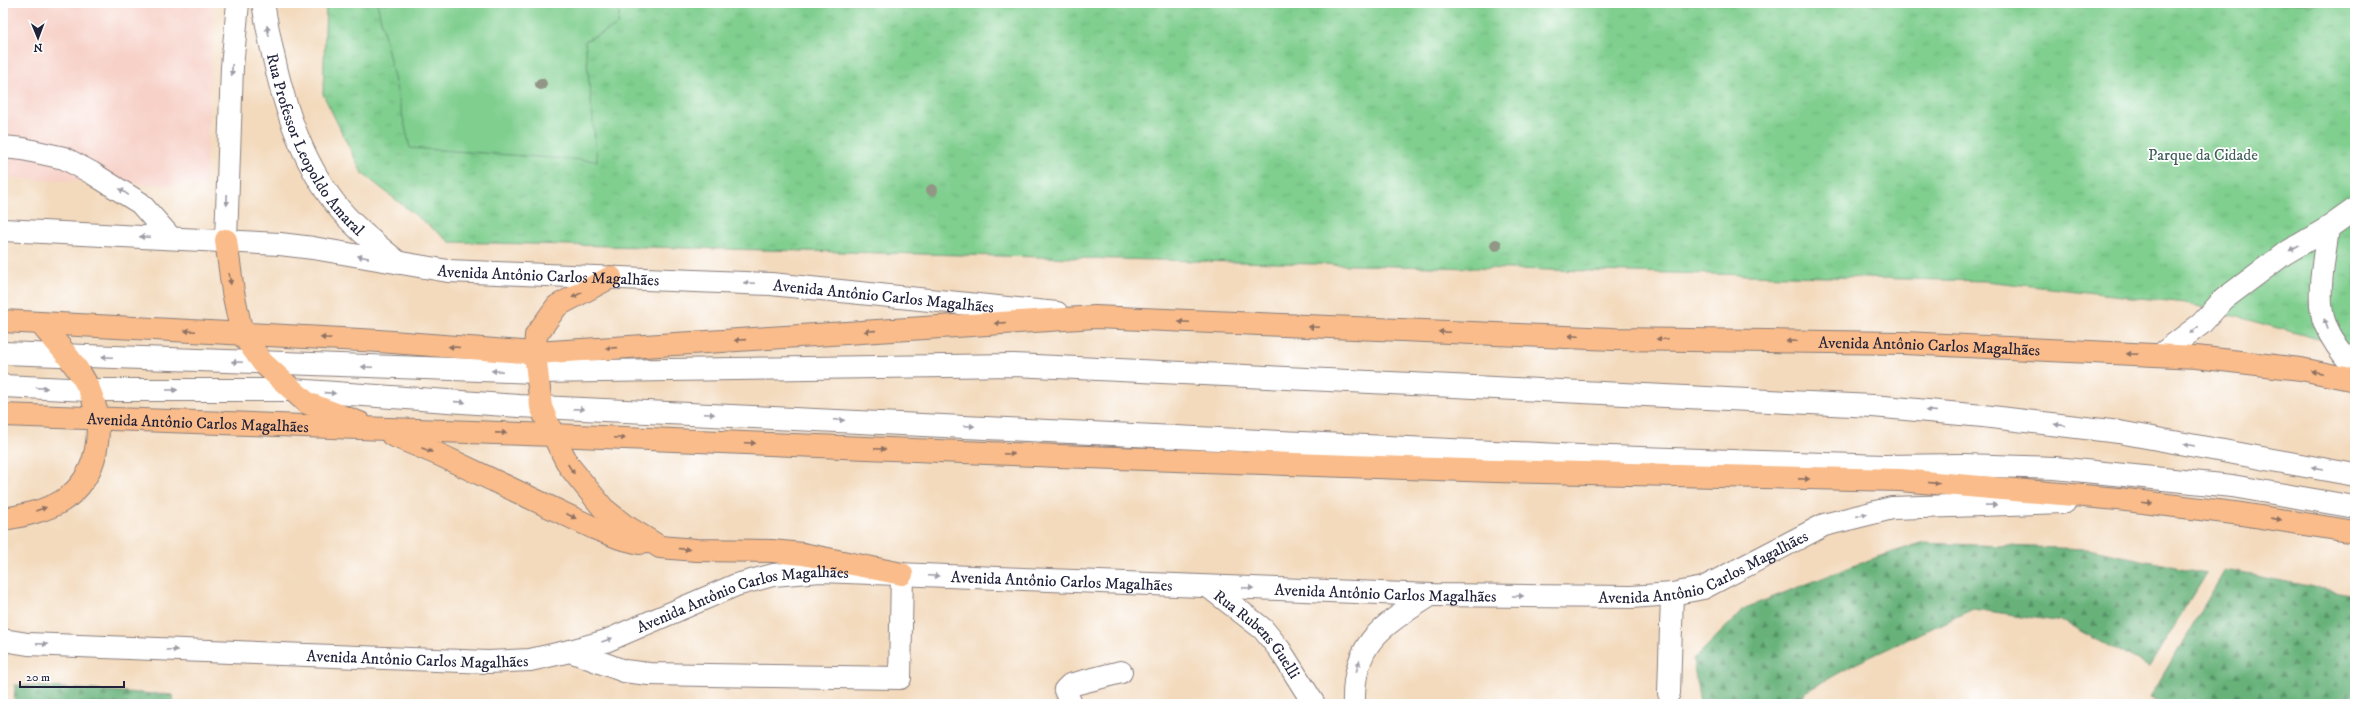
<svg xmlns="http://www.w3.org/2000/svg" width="2358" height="707" font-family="'IM FELL DW Pica',serif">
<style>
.built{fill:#f7d1c8}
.forest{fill:url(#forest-firs);stroke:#456a5a}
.park{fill:url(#park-tufts);stroke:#517865}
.garden{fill:#80cf8f;stroke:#517865}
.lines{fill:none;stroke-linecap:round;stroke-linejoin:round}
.minor-casing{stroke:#8a7e7c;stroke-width:24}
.major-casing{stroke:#8a7e7c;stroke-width:24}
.minor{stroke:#fff;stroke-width:22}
.major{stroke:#f9bc8a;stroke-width:22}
.tree{fill:#929685}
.oneway{fill:#9c9ca7}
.oneway2{fill:#8e6f62}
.labels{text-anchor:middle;stroke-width:3.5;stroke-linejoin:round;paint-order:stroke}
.street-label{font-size:16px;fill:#22223b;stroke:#fff}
.park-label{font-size:16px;fill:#435f58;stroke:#fff}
</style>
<defs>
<pattern id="forest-firs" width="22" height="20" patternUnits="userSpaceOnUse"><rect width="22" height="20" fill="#68b27a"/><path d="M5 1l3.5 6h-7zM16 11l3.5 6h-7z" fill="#559065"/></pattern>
<pattern id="park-tufts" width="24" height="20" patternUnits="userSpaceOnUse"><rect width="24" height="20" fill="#80cf8f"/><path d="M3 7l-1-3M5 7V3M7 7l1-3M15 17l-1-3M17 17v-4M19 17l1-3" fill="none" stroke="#6eb17c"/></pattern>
</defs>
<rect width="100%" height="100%" fill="#fff"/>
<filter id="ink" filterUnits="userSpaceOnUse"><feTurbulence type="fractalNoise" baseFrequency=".025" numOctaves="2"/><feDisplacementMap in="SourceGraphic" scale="8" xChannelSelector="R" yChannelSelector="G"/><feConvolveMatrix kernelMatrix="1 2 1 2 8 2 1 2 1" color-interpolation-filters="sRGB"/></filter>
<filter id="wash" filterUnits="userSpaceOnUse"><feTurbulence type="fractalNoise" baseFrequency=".012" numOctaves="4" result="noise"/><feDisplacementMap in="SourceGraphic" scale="16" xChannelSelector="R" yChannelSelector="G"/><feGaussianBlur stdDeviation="0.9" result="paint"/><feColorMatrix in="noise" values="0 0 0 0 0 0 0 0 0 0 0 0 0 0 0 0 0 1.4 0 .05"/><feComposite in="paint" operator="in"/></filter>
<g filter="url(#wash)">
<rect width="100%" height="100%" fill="#f3dabd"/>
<polygon class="built" points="3,3 214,3 205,187 3,178"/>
<g class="forest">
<polygon points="1921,543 2088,549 2206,573 2149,667 2063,622 1973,609 1857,663 1805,692 1801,704 1700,704 1693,660 1745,608 1866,561"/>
<polygon points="2225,570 2355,595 2355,704 2166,704 2150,697"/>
<polygon points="15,685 173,695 174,704 14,704"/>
</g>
<polygon class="park" points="326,3 2355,3 2355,349 2186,303 1986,281 450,242 362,173 323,94"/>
<polygon class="garden" points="377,3 620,3 618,25 585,41 597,161 410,148"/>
</g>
<g filter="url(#ink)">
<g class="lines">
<g class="minor-casing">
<g id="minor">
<path id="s1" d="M263,3c12,69 28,143 71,199 18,24 43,43 65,61"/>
<polyline points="3,147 23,149 64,158 92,173 140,203 171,238"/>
<path d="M2328,228c-3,27 -13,71 -3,96 7,17 18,31 30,44"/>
<path id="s2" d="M3,230l277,14 33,4 135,23 323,13 286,29"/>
<polyline points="226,240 232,67 238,3"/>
<polyline points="3,353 536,372 1014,365 1873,406 1983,416 2119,432 2355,475"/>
<polyline points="2160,355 2201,324 2224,299 2284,254 2328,228 2355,209"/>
<polyline points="3,386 89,390 293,390 519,406 1580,456 1884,466 1963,465 2055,468 2232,486 2355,507"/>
<path id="s3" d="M1209,587l54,42 17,21 34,54"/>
<path id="s4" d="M3,640l25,4 460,18 42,-2 40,-9 36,-10 130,-56 37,-10 48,-4 610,24 200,2 41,-3 31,-6 121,-63 68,-17 173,-6"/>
<polyline points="570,651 624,671 649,674 900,678 902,574"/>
<polyline points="1669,693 1672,594"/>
<polyline points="1071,704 1065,690 1070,685 1121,672"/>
<path d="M1354,704c-2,-63 30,-79 77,-109"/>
</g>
</g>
<g class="major-casing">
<g id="major">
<polyline points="226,240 233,292 242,334 263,363 307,403 360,423"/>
<polyline points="611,277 557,306 536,335 535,353 541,407 553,435 569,466 603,508 624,525 660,547 696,550 772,551 803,554 902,574"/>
<path id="s5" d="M3,321l376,20 156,12 560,-36 518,22 291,4 292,14 105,12 54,11"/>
<path id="s6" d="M3,415l550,20 505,21 436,15 406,9 218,19 124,15 113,18"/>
<polyline points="392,435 440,455 594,528 620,538 640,543"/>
<path d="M3,519c16,-2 45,-9 59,-18 37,-23 44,-74 27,-112 -12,-25 -32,-45 -49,-66"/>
</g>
</g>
<use href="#minor" class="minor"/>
<use href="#major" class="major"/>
</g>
<g class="tree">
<circle cx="541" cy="84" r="6"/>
<circle cx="932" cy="190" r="6"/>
<circle cx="1496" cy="245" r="6"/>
</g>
<defs><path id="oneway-solid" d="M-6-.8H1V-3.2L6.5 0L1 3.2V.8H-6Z"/></defs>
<g class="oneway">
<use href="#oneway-solid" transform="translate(268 31) rotate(-101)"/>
<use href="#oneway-solid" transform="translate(232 70) rotate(92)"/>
<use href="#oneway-solid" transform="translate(124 192) rotate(-145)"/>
<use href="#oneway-solid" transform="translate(227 200) rotate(92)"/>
<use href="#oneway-solid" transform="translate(145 237) rotate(-177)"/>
<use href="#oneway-solid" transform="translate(2294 248) rotate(150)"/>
<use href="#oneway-solid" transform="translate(363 257) rotate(-169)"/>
<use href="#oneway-solid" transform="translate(749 283) rotate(-177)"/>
<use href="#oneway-solid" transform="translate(2326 324) rotate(-110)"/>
<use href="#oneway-solid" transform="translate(2194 330) rotate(142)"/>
<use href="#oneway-solid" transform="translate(107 357) rotate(-178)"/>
<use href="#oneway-solid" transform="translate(237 362) rotate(-178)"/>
<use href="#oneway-solid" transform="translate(367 367) rotate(-178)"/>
<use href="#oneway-solid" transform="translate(497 371) rotate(-178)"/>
<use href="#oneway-solid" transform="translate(42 388) rotate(3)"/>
<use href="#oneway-solid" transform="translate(172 390)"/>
<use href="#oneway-solid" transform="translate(330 393) rotate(4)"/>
<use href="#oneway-solid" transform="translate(460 402) rotate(4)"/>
<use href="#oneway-solid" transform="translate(579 409) rotate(3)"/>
<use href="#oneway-solid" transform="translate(1931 411) rotate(-175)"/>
<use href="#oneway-solid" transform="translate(709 414) rotate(2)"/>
<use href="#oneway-solid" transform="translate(839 420) rotate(2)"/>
<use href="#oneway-solid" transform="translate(2060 425) rotate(-173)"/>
<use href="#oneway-solid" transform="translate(969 426) rotate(2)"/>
<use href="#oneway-solid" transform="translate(2189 445) rotate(-170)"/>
<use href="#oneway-solid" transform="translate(2317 468) rotate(-170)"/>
<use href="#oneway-solid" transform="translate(1991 505) rotate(-2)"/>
<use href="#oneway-solid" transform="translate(1862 515) rotate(-14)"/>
<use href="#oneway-solid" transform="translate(934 576) rotate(2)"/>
<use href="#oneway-solid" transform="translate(1248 588) rotate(2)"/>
<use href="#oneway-solid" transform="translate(1518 596)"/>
<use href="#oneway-solid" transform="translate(607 640) rotate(-20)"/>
<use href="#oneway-solid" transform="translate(42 644) rotate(2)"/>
<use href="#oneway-solid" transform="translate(172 650) rotate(3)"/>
<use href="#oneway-solid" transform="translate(1358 666) rotate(-73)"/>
</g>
<g class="oneway2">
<use href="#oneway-solid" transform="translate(230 279) rotate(81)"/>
<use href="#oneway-solid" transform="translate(577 295) rotate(152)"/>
<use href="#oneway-solid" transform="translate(1184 322) rotate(-177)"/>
<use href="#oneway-solid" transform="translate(1000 323) rotate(176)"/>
<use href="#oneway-solid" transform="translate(1314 327) rotate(-178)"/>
<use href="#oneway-solid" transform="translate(190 331) rotate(-177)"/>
<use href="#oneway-solid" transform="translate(870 331) rotate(176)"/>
<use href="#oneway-solid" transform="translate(1444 332) rotate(-178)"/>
<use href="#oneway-solid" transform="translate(1574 336) rotate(-177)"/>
<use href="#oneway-solid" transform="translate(326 338) rotate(-177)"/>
<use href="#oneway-solid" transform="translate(1662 339) rotate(-179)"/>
<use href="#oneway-solid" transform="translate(740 340) rotate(176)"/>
<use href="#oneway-solid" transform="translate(1792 341) rotate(-179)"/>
<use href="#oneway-solid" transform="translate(454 347) rotate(-175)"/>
<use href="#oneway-solid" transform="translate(611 348) rotate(176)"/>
<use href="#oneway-solid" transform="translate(2132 354) rotate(-177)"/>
<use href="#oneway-solid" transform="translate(2317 372) rotate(-168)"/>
<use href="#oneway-solid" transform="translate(501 433) rotate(1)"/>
<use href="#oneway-solid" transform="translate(620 438) rotate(2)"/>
<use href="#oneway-solid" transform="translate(750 443) rotate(2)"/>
<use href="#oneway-solid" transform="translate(880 449) rotate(2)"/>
<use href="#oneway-solid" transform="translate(427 450) rotate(22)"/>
<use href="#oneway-solid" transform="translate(1009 454) rotate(2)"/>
<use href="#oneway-solid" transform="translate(571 469) rotate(56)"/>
<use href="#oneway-solid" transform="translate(1804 479) rotate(1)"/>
<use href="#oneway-solid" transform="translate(1934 483) rotate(5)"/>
<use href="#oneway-solid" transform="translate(2147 503) rotate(7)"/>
<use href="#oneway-solid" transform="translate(41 509) rotate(-19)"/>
<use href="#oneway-solid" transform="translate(571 516) rotate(27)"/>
<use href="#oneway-solid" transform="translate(2276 519) rotate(9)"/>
<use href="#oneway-solid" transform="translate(684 549) rotate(5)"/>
</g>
</g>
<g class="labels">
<g class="street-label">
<text dy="6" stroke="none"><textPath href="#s1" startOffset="153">Rua Professor Leopoldo Amaral</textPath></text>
<text dy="6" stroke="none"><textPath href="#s2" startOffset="548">Avenida Antônio Carlos Magalhães</textPath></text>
<text dy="6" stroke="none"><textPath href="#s2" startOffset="884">Avenida Antônio Carlos Magalhães</textPath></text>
<text dy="6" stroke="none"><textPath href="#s5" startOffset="1929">Avenida Antônio Carlos Magalhães</textPath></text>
<text dy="6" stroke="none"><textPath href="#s6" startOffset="195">Avenida Antônio Carlos Magalhães</textPath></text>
<text dy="6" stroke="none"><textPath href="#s4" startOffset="1723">Avenida Antônio Carlos Magalhães</textPath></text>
<text dy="6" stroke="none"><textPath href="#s4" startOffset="1075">Avenida Antônio Carlos Magalhães</textPath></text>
<text dy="6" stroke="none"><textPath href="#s4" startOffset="1399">Avenida Antônio Carlos Magalhães</textPath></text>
<text dy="6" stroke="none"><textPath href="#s4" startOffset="751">Avenida Antônio Carlos Magalhães</textPath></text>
<text dy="6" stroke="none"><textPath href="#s3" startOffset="68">Rua Rubens Guelli</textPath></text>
<text dy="6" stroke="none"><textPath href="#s4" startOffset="415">Avenida Antônio Carlos Magalhães</textPath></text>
</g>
<g class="park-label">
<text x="2203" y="160">Parque da Cidade</text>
</g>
</g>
<rect width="2358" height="707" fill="none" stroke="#fff" stroke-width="16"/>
<g transform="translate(38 38) rotate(179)" stroke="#ffffff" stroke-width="3" paint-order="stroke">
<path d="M0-3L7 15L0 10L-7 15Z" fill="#22223b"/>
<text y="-6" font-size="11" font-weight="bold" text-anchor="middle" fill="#22223b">N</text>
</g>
<path d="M20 681v6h104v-6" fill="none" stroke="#22223b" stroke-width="2"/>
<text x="26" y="681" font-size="12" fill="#22223b" stroke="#ffffff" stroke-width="3" paint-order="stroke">20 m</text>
</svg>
